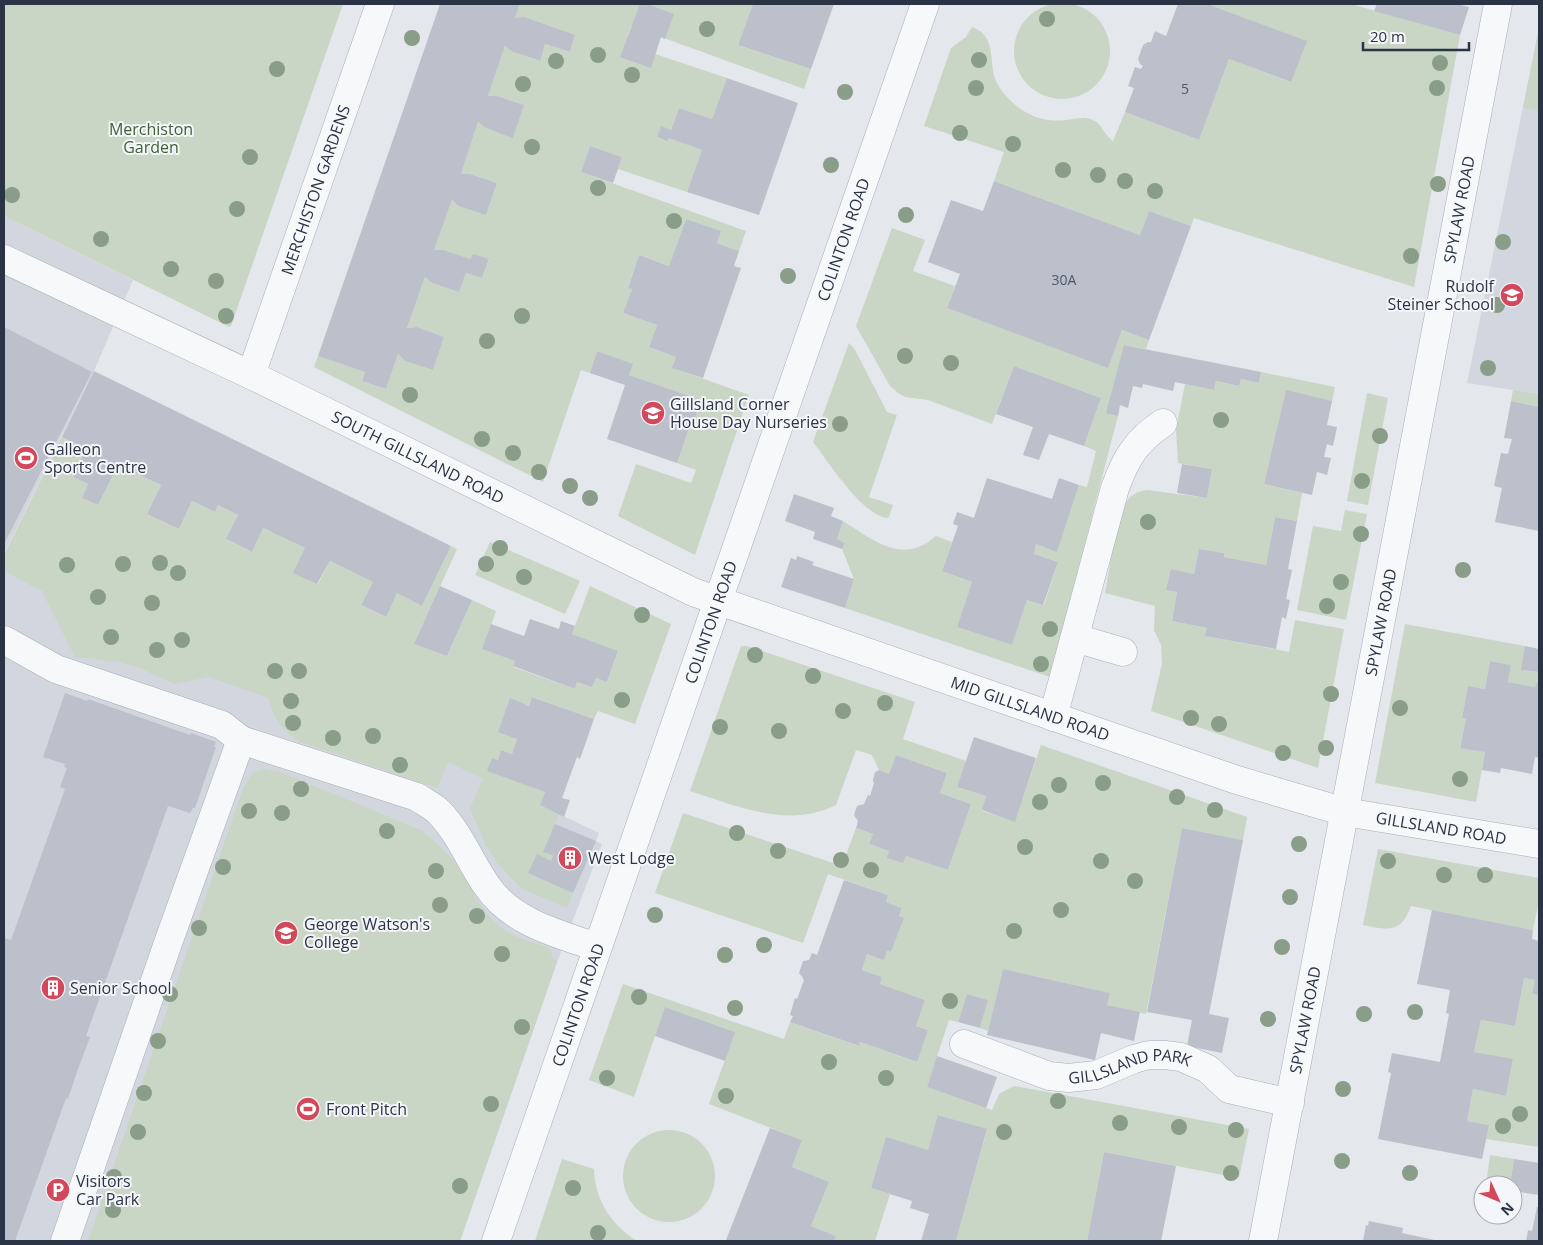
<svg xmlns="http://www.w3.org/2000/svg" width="1543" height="1245" font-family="'Open Sans',sans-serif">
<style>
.built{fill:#d2d6de}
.green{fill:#c9d6c5}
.building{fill:#bbc0ca}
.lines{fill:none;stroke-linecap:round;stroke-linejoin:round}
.minor-casing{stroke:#a9aeb7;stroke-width:29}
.minor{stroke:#f7f8fa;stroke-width:28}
.tree{fill:#899d89}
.labels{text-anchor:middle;stroke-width:4;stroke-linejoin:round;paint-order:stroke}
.number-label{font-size:14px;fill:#4f5766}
.park-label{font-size:16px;fill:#3f6138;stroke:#f4f6f9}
.street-label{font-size:16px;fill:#2b3445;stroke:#f4f6f9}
.poi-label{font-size:16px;fill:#2b3445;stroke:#f4f6f9;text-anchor:start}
</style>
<rect width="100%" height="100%" fill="#e4e7ec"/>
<g class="built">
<polygon points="1539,28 1539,394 1467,383"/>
<polygon points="4,216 133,280 94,371 4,554"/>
<polygon points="4,571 75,606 329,705 599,833 596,841 602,844 557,962 460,1241 4,1241"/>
</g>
<g class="green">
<circle cx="1062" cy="51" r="48"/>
<polygon points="4,4 343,4 231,326 229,327 4,216"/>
<polygon points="520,4 753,4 738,45 811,69 804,89 631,26 621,57 655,54 727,78 712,119 679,108 671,130 661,127 657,137 668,140 668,138 702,150 687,192 618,169 622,157 590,146 581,172 746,231 739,251 717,243 720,231 686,219 669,266 639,255 628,287 632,289 623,313 657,325 649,347 676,357 673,368 749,395 695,555 618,516 636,464 691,483 696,470 677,463 690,426 692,427 701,400 629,375 632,364 597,351 590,373 581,370 543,482 314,367 318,356 365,372 362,381 386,389 398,354 405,361 433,370 444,337 417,327 407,328 425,277 432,283 459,292 466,273 482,278 489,260 473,254 470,259 434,250 452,200 486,215 497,183 470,174 461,174 478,122 486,128 513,137 524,105 497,96 488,96 505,46 513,52 539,61 545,44 570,52 575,36 524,18 515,18"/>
<path d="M1207,4h144l109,31 -46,252 -220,-69 -3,8 -42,-15 -9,24 -146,-54 10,-29 -80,-26 27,-78 15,-11 6,-10c24,8 17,32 23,52 3,7 8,14 13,19 14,16 37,25 58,22 9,-1 18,-4 27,0 9,4 12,16 20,21l12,-29 74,28 30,-81 61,23 16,-41z"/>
<polygon points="1539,28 1539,111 1523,108"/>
<path d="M892,228l33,12 -12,31 42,15 -8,22 161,59 14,-37 27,10 -3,9 -22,-4 -6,71 -68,261 -205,-69 9,-29 -12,-30 3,-6 -8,-4 6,-18c31,19 59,45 93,15l16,6 -10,29 30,11 -15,45 55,18 15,-45 17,5 14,-43 -24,-8 2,-10 21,7 22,-66 8,2 9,-36 -12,-5 17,-48 -87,-32 -22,58 -64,-24 -23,-3 -7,-4 -8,-7 -34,-60z"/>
<path d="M849,343l6,7 32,62 10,3 -28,82 24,8 -4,12 -3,1c-25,-5 -57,-55 -73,-76z"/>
<path d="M1261,372l74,15 -3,14 -46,-10 -22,93 38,9 -5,28 -22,-4 -9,48 -42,-8v-4l-25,-4 -5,25 -23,-5 -4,21 10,2 -5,29 35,7 -1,8 83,16 6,-32 49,9 -26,139 -167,-57 11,-47 -1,-19 -7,-15 1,-24 -50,-13c4,-19 12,-80 22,-92 5,-7 12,-10 20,-11l60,8 5,-29 -34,-6 -2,-33 9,-46 29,6 2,-9 23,5 2,-7 18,4z"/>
<polygon points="1513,390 1539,394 1539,407 1511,401"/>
<polygon points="1367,393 1388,398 1368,505 1347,501"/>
<path d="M62,437l24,12 -13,27 15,8 -6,14 16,7 20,-40 43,20 -14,29 32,15 13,-28 23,11 3,-7 20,10 -11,25 25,12 11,-24 42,20 1,31 12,5 12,-23 43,21 -12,23 24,12 12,-24 25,13 29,-60 6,3 -43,95 33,12 25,-56 24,11 -13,38 32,12 -2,6 62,22 2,-7 15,5 4,-9 11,4 11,-30 -46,-18 18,-48 81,38 -36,100 -37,-13 -4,8 -61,-22 -4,9 -19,-7 7,40 -5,15 -11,-4 -3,10 -6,-2 53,34 -5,13 19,10 -15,36 9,4 -2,6 -14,-6 -9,18 45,20 -5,13 -3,1 -43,-18 -24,-25 -13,-20 -15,-36 13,-29 -35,-17 -11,26 -137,-46c-18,-11 -26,-24 -32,-44l-59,-21 -35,7 -34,-16 -22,-6 -43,-5 -33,-66 -38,-20v-16z"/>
<polygon points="1345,510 1367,514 1346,620 1297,610 1313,526 1341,531"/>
<polygon points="490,542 580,581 565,614 475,575"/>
<polygon points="1405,624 1525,646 1522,670 1539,672 1539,684 1536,684 1535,687 1508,682 1511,665 1490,661 1485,689 1468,686 1462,718 1466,719 1460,747 1485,752 1476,802 1375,783"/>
<path d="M741,646h6l168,56 -12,37 63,22 -9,26 29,9 -4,15 33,10 26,-76 206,72 -4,23 -61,-12 -36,186 -39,-9 3,-12 -107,-24 -15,62 -8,-3 8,-28 -21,-6 -9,28 -9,-2 -22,67 65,23 7,-16 15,-8 235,43 -10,49 -135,-26 -17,89h-131l31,-111 -48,-15 -11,35 -42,-12 -15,50 19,6 -15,47h-41l2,-5 -25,-10 18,-44 -37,-15 10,-27 -93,-36 26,-72 -70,-25 -31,90 -45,-17 34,-96 161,55 6,-17 68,24 2,-4 56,20 12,-32 -12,-4 9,-26 -45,-16 2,-7 -20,-7 5,-16 17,5 3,-8 4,1 13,-34 -5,-2 3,-8 -16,-6 2,-7 -60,-21 -25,69 -148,-50 28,-80 159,53 14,-38 17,6 -4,10 20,7 -1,7 15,5 3,-7 42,14 23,-66 -31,-11 7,-20 -51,-18 -7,19 -10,-4 -7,-15 -16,-5 -20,55c-47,24 -99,1 -146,-14z"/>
<path d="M263,769l17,3 141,58c14,11 28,24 38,38 13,18 21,43 39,57 14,12 34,17 52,23l2,9 5,5 -97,279h-372l154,-450 10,-18z"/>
<path d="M1378,849l161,29v23l-6,29 -122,-24c-10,28 -24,24 -48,19z"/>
<polygon points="1524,978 1535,980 1532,994 1539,995 1539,1147 1486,1139 1489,1125 1467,1121 1473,1089 1506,1096 1513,1060 1474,1052 1481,1020 1515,1026"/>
<circle cx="669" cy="1176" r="46"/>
<polygon points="1490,1155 1514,1159 1510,1185 1486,1185"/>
<path d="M562,1159l32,10c1,31 17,56 43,72h-102z"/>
</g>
<g class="building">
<polygon points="440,4 520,4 515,18 524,17 575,35 570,52 545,44 540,61 513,52 505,46 488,96 497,96 524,105 513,138 486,128 478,122 461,174 470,174 497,183 486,215 459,206 452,200 434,250 443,250 470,259 473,254 489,259 482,278 466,273 459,292 432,283 425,277 407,328 417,327 444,337 433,370 405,361 398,354 386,389 362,381 365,372 318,356"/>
<polygon points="640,4 647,4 674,14 665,39 661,37 651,68 620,57"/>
<polygon points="753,4 834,4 811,69 738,45"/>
<polygon points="1178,4 1207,4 1307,41 1291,82 1229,59 1199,140 1125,112 1134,88 1128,86 1135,67 1141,69 1143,66 1140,64 1138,59 1143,45 1148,42 1151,42 1155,31 1166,36"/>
<polygon points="1377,4 1457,4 1469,7 1460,35 1374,11"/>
<polygon points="727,78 798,103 759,215 687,192 702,150 668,138 668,141 657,137 661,126 671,130 679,108 712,119"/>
<polygon points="590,146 622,157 613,183 581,172"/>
<polygon points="994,181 1140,235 1149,211 1191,226 1149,340 1122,330 1108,368 947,308 960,274 928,262 951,200 983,211"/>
<polygon points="686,219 721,231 717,243 739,251 734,266 741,268 703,378 672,368 676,357 649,347 657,325 623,313 632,289 628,288 639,255 669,266"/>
<polygon points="4,327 92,372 4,544"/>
<polygon points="1124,345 1261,372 1259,383 1241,379 1239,386 1216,381 1214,390 1175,382 1173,391 1143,384 1142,388 1133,386 1128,408 1120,405 1118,416 1106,413"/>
<polygon points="597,351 633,364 629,375 701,400 692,427 690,426 677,463 607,439 625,385 590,373"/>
<polygon points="1014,366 1101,398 1084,446 1049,434 1039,460 1023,455 1033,427 996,414"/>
<polygon points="94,371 451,546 422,606 397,593 386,617 361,605 373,582 330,561 317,584 306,579 293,573 305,548 263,528 252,552 226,539 238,515 218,505 215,512 192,501 179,529 147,514 161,485 118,465 98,505 82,498 88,484 73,477 86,449 62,437"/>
<polygon points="1286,390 1332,401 1327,425 1337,427 1333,446 1327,444 1324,457 1331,458 1327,475 1317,472 1312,495 1264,484"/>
<polygon points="1511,401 1539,407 1539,531 1495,522 1502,488 1494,486 1501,453 1508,454 1512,439 1504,438"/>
<polygon points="1182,464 1212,469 1207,498 1177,493"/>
<polygon points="987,478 1052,499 1059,478 1079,485 1057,552 1036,544 1034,554 1058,562 1043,605 1027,600 1012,645 957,627 972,582 942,571 958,526 953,524 957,512 974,518"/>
<polygon points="794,494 834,508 831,516 843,521 837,539 845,543 842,549 813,539 815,532 785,521"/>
<polygon points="1275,517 1297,521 1288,569 1292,570 1286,599 1290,600 1286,619 1282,617 1276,649 1205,636 1207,628 1172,621 1177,592 1166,590 1171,569 1194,574 1199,549 1224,553 1224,557 1266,565"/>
<polygon points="797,556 814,562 812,565 854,579 845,608 781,587 791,558 796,560"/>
<polygon points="440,586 472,600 447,656 414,644"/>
<polygon points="530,619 559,629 561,621 575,626 572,634 618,651 607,682 596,678 592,687 577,682 575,689 513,666 515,661 482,649 491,624 524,636"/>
<polygon points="1525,646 1539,649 1539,672 1521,670"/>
<polygon points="1490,661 1511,665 1508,682 1535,687 1536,683 1539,684 1539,758 1535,757 1532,774 1501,768 1500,773 1482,770 1485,752 1460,748 1466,719 1462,718 1468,686 1485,689"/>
<polygon points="65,693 87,701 88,699 190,735 191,733 216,742 214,747 216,747 195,808 193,808 190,813 168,806 86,1036 90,1037 78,1069 68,1099 66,1098 15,1241 4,1241 4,938 11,940 65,789 60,787 67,768 64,767 65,764 43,757"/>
<polygon points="532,697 594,719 580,759 577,757 562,798 570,800 564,817 540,805 545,792 487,771 492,758 498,760 501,750 512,754 517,739 498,732 510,698 529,706"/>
<polygon points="974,737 1036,758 1015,822 982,810 986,796 957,787"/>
<polygon points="896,755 947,773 940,793 971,804 948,870 906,856 903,863 887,858 889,851 869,844 873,834 856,828 858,821 854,815 857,806 864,804 868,795 870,796 874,783 873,780 875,772 879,770 889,774"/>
<polygon points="555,824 596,841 573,893 528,873 537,854 551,861 553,855 543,852"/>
<polygon points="1182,828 1243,840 1209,1014 1229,1018 1222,1053 1187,1046 1192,1020 1147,1012"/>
<polygon points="844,880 888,895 886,902 902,908 899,916 904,918 891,952 887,951 884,960 867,954 862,970 882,977 880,984 925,1000 916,1026 928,1030 917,1062 860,1042 859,1046 790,1022 793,1016 790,1015 795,998 797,999 804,980 803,980 803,978 799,973 803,961 809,960 812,953 817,955"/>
<polygon points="1432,910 1533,930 1532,939 1539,941 1539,995 1532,994 1535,980 1524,978 1515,1026 1481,1020 1474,1052 1513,1059 1506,1096 1473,1089 1467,1121 1489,1125 1482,1159 1378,1139 1391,1073 1388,1072 1392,1053 1440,1062 1449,1014 1446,1013 1450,990 1417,984"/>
<polygon points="1003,969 1110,993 1107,1005 1140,1012 1134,1041 1101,1033 1095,1060 987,1035"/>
<polygon points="967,994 988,1000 980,1028 958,1022"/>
<polygon points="665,1007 735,1032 725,1061 655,1036"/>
<polygon points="937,1056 997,1077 986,1108 927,1087"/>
<polygon points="938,1115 987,1129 956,1241 921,1241 929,1214 910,1208 912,1201 871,1188 886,1137 928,1150"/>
<polygon points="770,1128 802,1140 792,1167 829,1182 811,1226 836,1236 834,1241 726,1240"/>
<polygon points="1104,1152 1176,1166 1161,1241 1087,1241"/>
<polygon points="1514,1159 1539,1163 1539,1195 1513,1191 1513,1185 1510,1185"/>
<polygon points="1537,1207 1539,1207 1539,1241 1526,1241 1528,1230 1532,1231"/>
<polygon points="1369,1221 1403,1228 1402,1233 1439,1241 1363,1241 1366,1225 1368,1226"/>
</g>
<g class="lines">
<g class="minor-casing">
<g id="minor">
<path id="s1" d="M4,259l247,116 442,217 544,188 108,32 194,32"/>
<path id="s2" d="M251,375l129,-371"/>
<polyline points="1075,638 1123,652"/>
<polyline points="4,640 56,669 222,725 241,740"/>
<path d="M1053,717l62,-229c11,-30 21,-47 48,-65"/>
<path id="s3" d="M964,1044l85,32 20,2 27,-3 38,-16 15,-4h16l16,2 27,12 21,20 61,14"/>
<path d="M65,1241l103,-298 73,-203 176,57c7,5 16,9 22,15 21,22 31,50 48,74 24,36 71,48 110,61"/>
<path id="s4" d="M496,1241l429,-1237"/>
<path id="s5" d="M1263,1241l235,-1237"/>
</g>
</g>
<use href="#minor" class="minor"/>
</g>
<g class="tree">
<circle cx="1047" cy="19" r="8"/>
<circle cx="707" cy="29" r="8"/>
<circle cx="412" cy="38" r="8"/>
<circle cx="598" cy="55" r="8"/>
<circle cx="979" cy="60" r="8"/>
<circle cx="556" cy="61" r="8"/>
<circle cx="1440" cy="63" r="8"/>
<circle cx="277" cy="69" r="8"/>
<circle cx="632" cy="75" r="8"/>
<circle cx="523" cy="84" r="8"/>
<circle cx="976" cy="88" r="8"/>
<circle cx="1437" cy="88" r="8"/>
<circle cx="845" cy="92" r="8"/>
<circle cx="960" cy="133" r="8"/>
<circle cx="1013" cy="144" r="8"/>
<circle cx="532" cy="147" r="8"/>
<circle cx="250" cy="157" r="8"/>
<circle cx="831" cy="165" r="8"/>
<circle cx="1063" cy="170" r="8"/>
<circle cx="1098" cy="175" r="8"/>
<circle cx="1125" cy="181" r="8"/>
<circle cx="1438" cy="184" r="8"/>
<circle cx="598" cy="188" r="8"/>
<circle cx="1155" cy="191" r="8"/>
<circle cx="12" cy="195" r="8"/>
<circle cx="237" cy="209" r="8"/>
<circle cx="906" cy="215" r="8"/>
<circle cx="674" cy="221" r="8"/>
<circle cx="101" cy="239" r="8"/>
<circle cx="1503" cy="242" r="8"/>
<circle cx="1411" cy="256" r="8"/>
<circle cx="171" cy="269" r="8"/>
<circle cx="788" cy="276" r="8"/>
<circle cx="216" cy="281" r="8"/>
<circle cx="1497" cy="305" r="8"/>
<circle cx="226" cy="316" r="8"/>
<circle cx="522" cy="316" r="8"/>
<circle cx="487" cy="341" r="8"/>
<circle cx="905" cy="356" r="8"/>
<circle cx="951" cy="363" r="8"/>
<circle cx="1488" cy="368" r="8"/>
<circle cx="410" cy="395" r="8"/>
<circle cx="1221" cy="420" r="8"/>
<circle cx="840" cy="424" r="8"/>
<circle cx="1380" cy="436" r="8"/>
<circle cx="482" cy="439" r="8"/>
<circle cx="513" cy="453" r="8"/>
<circle cx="539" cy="472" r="8"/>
<circle cx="1362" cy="481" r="8"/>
<circle cx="570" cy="486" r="8"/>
<circle cx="590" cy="498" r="8"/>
<circle cx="1148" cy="522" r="8"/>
<circle cx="1361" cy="534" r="8"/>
<circle cx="500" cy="548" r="8"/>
<circle cx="160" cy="563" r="8"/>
<circle cx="123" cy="564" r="8"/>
<circle cx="486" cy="564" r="8"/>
<circle cx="67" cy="565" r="8"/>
<circle cx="1463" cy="570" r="8"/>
<circle cx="178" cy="573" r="8"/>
<circle cx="524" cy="577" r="8"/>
<circle cx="1341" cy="582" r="8"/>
<circle cx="98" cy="597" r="8"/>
<circle cx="152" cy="603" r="8"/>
<circle cx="1327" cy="606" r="8"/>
<circle cx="642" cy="615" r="8"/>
<circle cx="1050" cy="629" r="8"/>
<circle cx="111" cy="637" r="8"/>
<circle cx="182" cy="640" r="8"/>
<circle cx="157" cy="650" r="8"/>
<circle cx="755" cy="655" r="8"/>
<circle cx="1041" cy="664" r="8"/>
<circle cx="275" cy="671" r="8"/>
<circle cx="299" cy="671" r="8"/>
<circle cx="813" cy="676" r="8"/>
<circle cx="1331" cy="694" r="8"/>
<circle cx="622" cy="700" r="8"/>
<circle cx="291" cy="701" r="8"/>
<circle cx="885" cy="703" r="8"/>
<circle cx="1400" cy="708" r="8"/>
<circle cx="843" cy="711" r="8"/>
<circle cx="1191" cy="718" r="8"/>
<circle cx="293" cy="723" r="8"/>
<circle cx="1219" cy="724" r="8"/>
<circle cx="720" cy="727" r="8"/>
<circle cx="779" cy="731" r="8"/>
<circle cx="373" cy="736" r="8"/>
<circle cx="333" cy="738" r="8"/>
<circle cx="1326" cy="748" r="8"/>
<circle cx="1283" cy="753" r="8"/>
<circle cx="400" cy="765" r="8"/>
<circle cx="1460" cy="779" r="8"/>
<circle cx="1103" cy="783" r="8"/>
<circle cx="1059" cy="785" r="8"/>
<circle cx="301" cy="789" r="8"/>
<circle cx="1177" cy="797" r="8"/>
<circle cx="1040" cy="802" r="8"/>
<circle cx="1215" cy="810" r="8"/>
<circle cx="249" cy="811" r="8"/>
<circle cx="282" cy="813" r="8"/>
<circle cx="387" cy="831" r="8"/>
<circle cx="737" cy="833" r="8"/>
<circle cx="1299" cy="844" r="8"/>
<circle cx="1025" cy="847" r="8"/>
<circle cx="778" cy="851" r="8"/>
<circle cx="841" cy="860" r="8"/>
<circle cx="1101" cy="861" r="8"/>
<circle cx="1388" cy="861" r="8"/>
<circle cx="223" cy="867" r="8"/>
<circle cx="871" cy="870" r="8"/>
<circle cx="436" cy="871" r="8"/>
<circle cx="1444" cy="875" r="8"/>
<circle cx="1485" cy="875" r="8"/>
<circle cx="1135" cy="881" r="8"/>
<circle cx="1290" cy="897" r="8"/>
<circle cx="440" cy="905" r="8"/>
<circle cx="1061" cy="910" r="8"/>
<circle cx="655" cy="915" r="8"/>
<circle cx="477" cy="916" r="8"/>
<circle cx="199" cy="928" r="8"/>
<circle cx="1014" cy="931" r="8"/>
<circle cx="764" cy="945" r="8"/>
<circle cx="1282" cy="947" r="8"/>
<circle cx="502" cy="954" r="8"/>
<circle cx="725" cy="955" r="8"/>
<circle cx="170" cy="994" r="8"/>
<circle cx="639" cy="997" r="8"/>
<circle cx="950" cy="1001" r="8"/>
<circle cx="735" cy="1008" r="8"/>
<circle cx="1415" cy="1012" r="8"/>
<circle cx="1364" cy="1014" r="8"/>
<circle cx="1268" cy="1019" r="8"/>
<circle cx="522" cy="1027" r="8"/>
<circle cx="158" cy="1041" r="8"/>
<circle cx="829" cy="1062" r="8"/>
<circle cx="607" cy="1078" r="8"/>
<circle cx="886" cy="1078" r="8"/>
<circle cx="1343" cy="1089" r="8"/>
<circle cx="144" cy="1093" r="8"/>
<circle cx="726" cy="1096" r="8"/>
<circle cx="1058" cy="1101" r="8"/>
<circle cx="491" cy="1104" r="8"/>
<circle cx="1520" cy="1114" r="8"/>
<circle cx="1120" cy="1123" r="8"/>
<circle cx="1503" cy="1126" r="8"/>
<circle cx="1179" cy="1127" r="8"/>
<circle cx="1236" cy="1130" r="8"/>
<circle cx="138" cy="1132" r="8"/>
<circle cx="1004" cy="1132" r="8"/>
<circle cx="1342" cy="1161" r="8"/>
<circle cx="1231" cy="1173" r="8"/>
<circle cx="1410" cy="1173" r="8"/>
<circle cx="114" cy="1177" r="8"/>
<circle cx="460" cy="1186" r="8"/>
<circle cx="573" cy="1188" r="8"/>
<circle cx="113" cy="1210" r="8"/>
<circle cx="598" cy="1233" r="8"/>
</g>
<defs>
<g id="school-disc" transform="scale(1.25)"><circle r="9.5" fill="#d1495b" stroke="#f4f6f9"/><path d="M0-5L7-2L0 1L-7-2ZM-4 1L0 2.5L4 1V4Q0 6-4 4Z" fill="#fff"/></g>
<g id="stadium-disc" transform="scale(1.25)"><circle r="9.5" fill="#d1495b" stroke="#f4f6f9"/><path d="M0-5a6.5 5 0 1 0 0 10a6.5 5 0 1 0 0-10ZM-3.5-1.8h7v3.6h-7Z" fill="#fff"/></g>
<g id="building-disc" transform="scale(1.25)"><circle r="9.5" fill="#d1495b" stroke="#f4f6f9"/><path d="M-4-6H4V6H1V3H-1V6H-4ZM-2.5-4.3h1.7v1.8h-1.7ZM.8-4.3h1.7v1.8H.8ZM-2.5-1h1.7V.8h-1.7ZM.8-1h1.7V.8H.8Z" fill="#fff"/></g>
<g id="parking-disc" transform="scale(1.25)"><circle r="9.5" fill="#d1495b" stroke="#f4f6f9"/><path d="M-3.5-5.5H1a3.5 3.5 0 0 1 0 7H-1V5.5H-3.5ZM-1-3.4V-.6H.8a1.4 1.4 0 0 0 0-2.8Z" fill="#fff"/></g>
</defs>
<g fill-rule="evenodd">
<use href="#school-disc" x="1512" y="295"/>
<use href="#school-disc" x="653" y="413"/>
<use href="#stadium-disc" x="26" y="458"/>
<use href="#building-disc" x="570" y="858"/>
<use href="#school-disc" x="286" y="933"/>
<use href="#building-disc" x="53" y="988"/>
<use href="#stadium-disc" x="308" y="1109"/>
<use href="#parking-disc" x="58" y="1190"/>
</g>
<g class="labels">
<g class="number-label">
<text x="1185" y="94">5</text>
<text x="1064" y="285">30A</text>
</g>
<g class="park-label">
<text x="151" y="135">Merchiston<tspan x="151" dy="18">Garden</tspan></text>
</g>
<g class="street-label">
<text dy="6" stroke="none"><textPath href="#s2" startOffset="196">MERCHISTON GARDENS</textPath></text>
<text dy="6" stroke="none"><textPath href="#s5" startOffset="1050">SPYLAW ROAD</textPath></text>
<text dy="6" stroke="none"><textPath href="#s4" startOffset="1060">COLINTON ROAD</textPath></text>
<text dy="6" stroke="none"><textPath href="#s1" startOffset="459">SOUTH GILLSLAND ROAD</textPath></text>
<text dy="6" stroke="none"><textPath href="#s4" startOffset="655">COLINTON ROAD</textPath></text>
<text dy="6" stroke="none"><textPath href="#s5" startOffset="630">SPYLAW ROAD</textPath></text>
<text dy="6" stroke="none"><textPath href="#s1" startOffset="1122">MID GILLSLAND ROAD</textPath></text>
<text dy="6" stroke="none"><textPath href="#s1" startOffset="1551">GILLSLAND ROAD</textPath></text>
<text dy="6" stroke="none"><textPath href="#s4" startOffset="250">COLINTON ROAD</textPath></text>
<text dy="6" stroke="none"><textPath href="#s5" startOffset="225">SPYLAW ROAD</textPath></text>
<text dy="6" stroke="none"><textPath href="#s3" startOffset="174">GILLSLAND PARK</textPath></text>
</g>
<g class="poi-label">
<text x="1494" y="292" text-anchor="end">Rudolf<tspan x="1494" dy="18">Steiner School</tspan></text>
<text x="670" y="410">Gillsland Corner<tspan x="670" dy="18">House Day Nurseries</tspan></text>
<text x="44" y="455">Galleon<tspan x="44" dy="18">Sports Centre</tspan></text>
<text x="588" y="864">West Lodge</text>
<text x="304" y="930">George Watson's<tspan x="304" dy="18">College</tspan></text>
<text x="70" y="994">Senior School</text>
<text x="326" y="1115">Front Pitch</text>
<text x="76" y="1187">Visitors<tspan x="76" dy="18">Car Park</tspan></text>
</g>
</g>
<rect width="1543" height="1245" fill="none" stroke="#2b3445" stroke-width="10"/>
<g transform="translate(1498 1200) rotate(134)"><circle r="24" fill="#f4f6f9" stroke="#a4a8b1"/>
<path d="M0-4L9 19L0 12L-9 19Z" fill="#d1495b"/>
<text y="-8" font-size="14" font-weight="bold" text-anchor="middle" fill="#2b3445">N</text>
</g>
<path d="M1363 42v8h106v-8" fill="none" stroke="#2b3445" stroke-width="2.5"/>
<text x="1370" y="42" font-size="15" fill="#2b3445" stroke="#f4f6f9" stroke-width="4" paint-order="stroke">20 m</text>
</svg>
